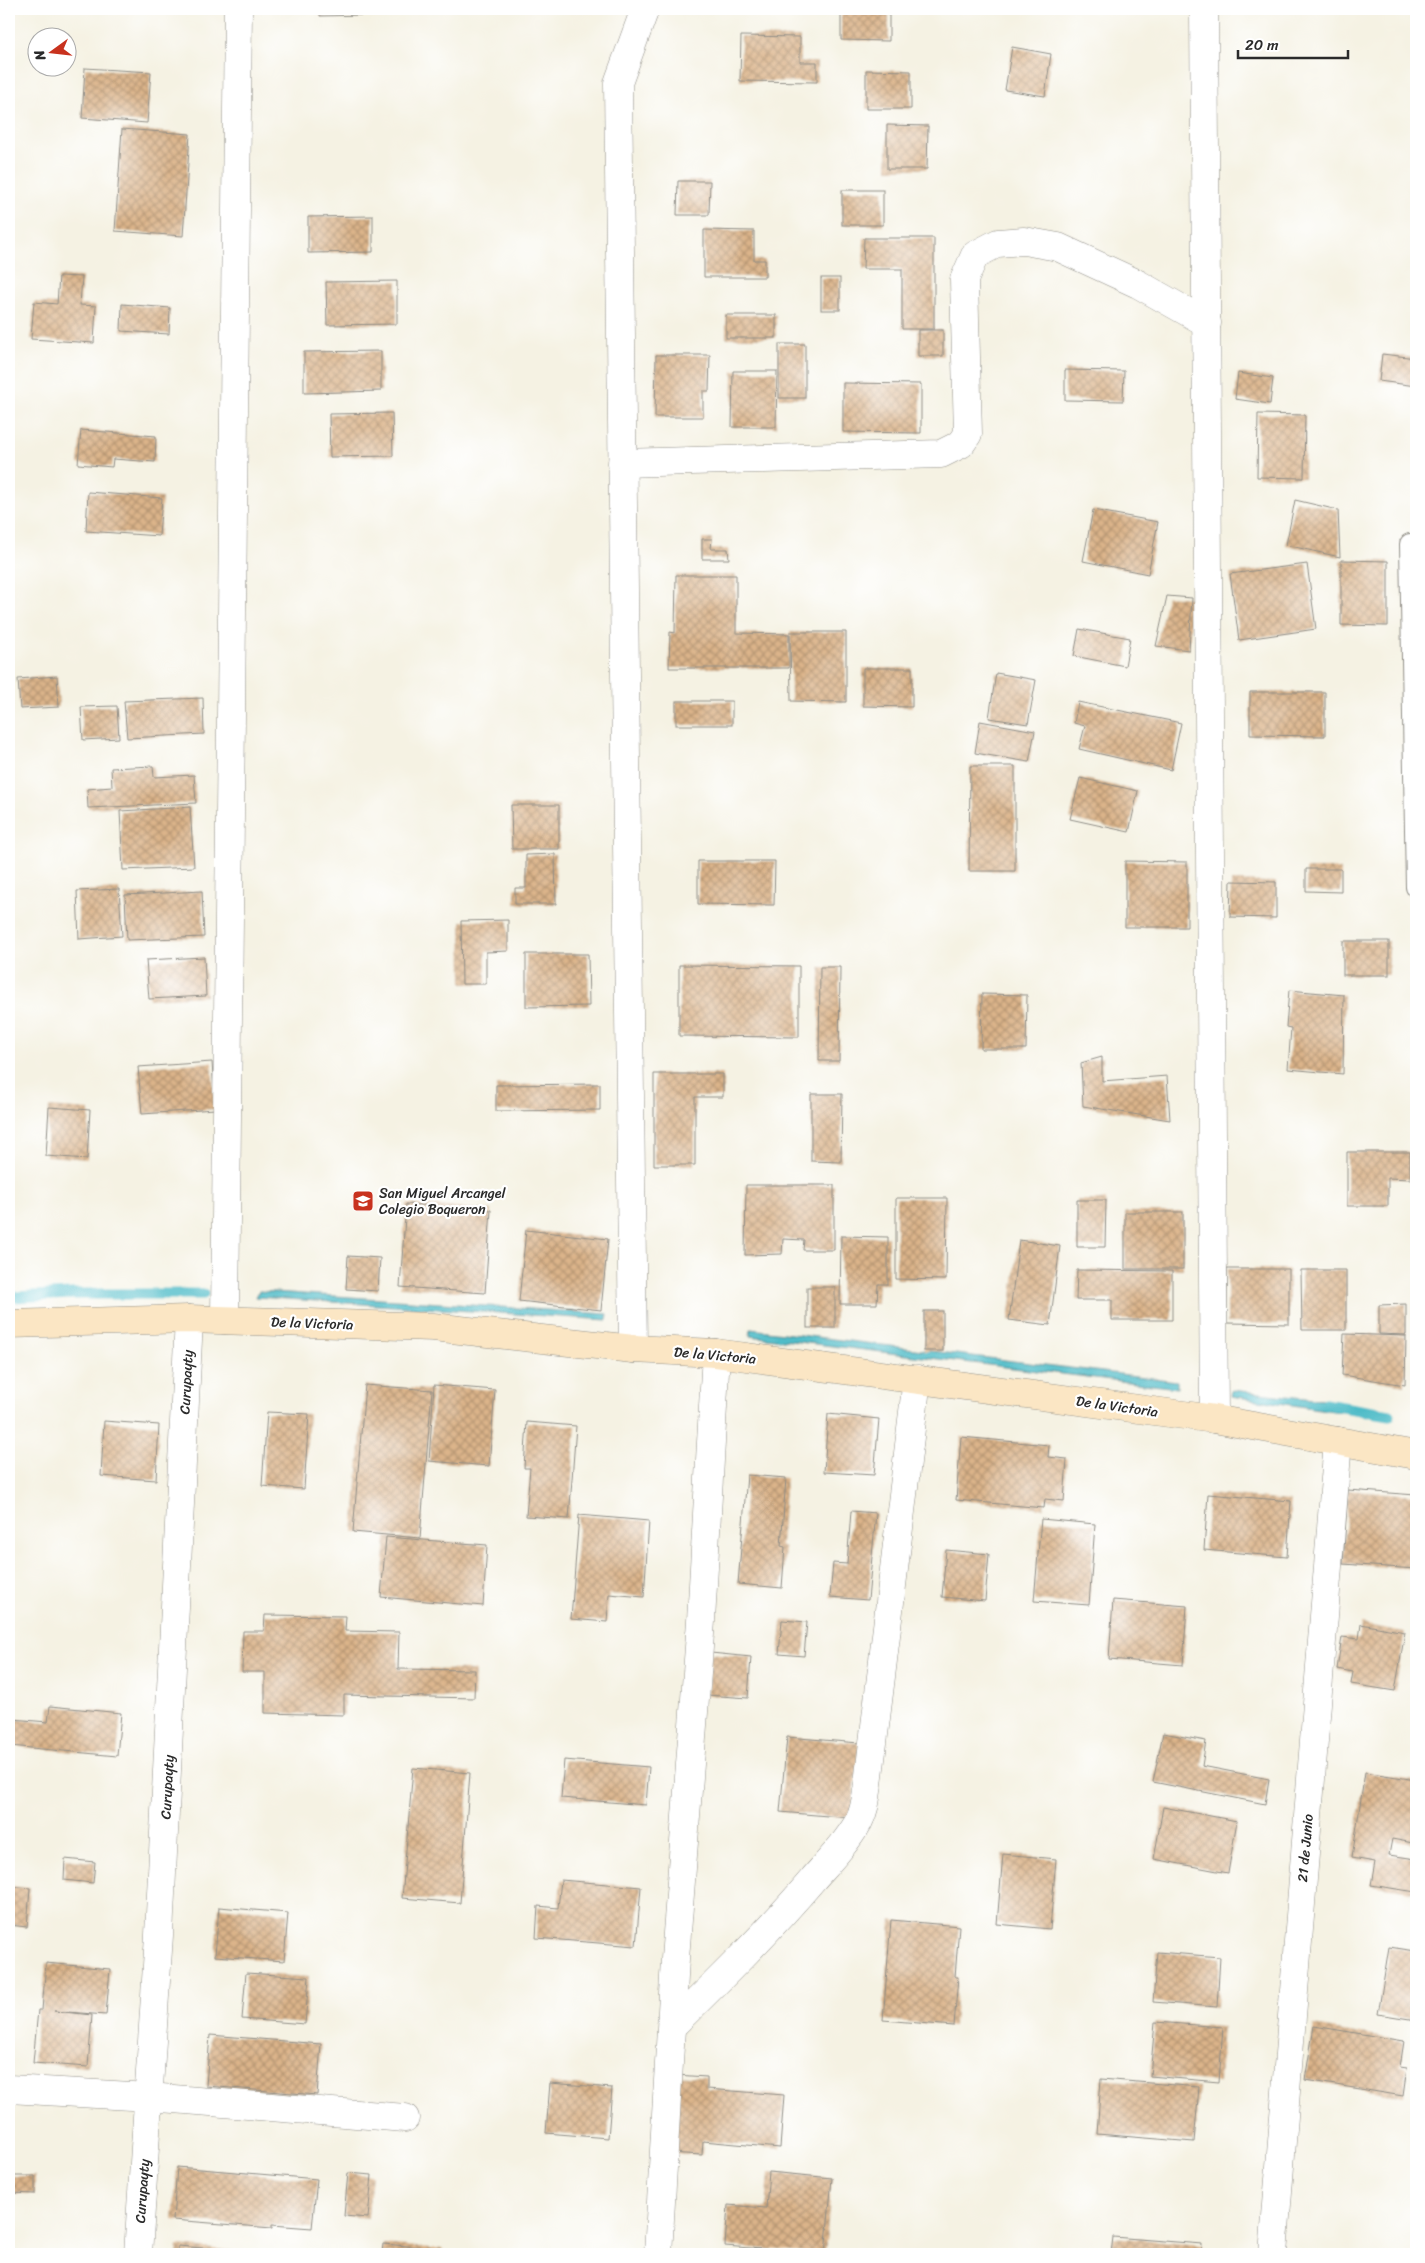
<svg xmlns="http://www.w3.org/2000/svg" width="1425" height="2263" font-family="Sriracha,sans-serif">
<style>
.water{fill:#4fbcc8;stroke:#3d747a}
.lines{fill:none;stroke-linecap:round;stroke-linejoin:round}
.stream{stroke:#4fbcc8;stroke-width:11}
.building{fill:url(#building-cross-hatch)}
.lane-casing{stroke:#908e87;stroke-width:22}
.street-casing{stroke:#908e87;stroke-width:29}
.secondary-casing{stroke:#908e87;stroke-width:29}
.lane{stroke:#fff;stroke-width:20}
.street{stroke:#fff;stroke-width:28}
.secondary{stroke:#fbe6c4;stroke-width:28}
.labels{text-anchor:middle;stroke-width:4.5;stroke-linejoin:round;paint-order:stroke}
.poi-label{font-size:14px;fill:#2b2b2b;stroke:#fff;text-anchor:start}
.street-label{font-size:14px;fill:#2b2b2b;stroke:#fff}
</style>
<defs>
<pattern id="building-cross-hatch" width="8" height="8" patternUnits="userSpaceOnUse" patternTransform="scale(1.25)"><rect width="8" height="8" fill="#dbb48a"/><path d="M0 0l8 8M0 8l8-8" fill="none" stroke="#b29371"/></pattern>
</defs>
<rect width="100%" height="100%" fill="#fff"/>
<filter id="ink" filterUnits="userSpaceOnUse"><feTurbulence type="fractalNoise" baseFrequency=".02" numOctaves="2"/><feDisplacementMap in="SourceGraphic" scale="10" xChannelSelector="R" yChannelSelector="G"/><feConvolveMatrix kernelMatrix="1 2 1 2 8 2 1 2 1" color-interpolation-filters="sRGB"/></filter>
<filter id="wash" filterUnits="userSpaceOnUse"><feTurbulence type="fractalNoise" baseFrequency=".0096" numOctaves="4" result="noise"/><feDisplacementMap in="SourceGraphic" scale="20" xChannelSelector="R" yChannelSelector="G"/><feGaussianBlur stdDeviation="1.12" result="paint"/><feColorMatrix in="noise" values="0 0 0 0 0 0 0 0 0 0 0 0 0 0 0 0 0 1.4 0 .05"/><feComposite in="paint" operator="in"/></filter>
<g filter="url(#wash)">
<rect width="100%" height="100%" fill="#f5f2e3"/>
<g class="water">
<polygon points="259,1291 608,1314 607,1320 256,1297"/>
<polygon points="751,1329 1177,1381 1177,1388 750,1336"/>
<polygon points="1232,1390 1341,1402 1340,1412 1231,1396"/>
</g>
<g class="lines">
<g class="stream">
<polyline points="14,1297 71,1294 203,1294"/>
<polyline points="1325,1404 1390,1415"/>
</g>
</g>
<g id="blocks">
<g class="building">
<polygon points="320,9 367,9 367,15 320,16"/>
<polygon points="871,9 932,9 932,12 889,12 889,41 841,40 841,12 871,12"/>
<polygon points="741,36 800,37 800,62 817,62 817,82 740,81"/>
<polygon points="1012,47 1051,54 1045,96 1005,90"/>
<polygon points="85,68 151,72 147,123 82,118"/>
<polygon points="866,70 911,71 911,109 866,109"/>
<polygon points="887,125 928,126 927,169 887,169"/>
<polygon points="122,129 190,134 183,236 115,231"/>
<polygon points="678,181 710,181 709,215 677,215"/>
<rect x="842" y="190" width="41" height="35"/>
<polygon points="373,216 373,252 308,253 308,217"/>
<polygon points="704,230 754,231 754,260 765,260 765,277 704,277"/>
<polygon points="864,238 934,238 934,329 902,329 902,269 863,269"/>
<polygon points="59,276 82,277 80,305 96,306 94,343 31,339 34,302 57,304"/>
<rect x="821" y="278" width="19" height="32"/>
<polygon points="397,281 397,324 327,325 326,282"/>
<polygon points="122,304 170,308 169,334 121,331"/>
<rect x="726" y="315" width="50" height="23"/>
<rect x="918" y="330" width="25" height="26"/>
<rect x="779" y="344" width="26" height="54"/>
<polygon points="381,351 381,391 304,393 304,352"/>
<polygon points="1382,354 1416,358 1416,386 1379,381"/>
<polygon points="656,355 710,355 709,391 703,391 703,417 655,417"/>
<polygon points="1065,370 1124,371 1123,401 1065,400"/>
<polygon points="733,371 777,371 776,427 732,427"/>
<polygon points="1238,373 1273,378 1270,404 1235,399"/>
<polygon points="843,383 921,384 921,433 843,432"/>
<polygon points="392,413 393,456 330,457 329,414"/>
<polygon points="1258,414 1305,415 1304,478 1257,477"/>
<polygon points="81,430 156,436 155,462 113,459 112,467 78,464"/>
<polygon points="88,492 162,498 159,536 86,531"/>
<polygon points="1295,500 1338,510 1340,557 1286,545"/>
<polygon points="1093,510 1158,522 1148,574 1083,561"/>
<polygon points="702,539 712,539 711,549 728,549 729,559 702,559"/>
<polygon points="1341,560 1388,561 1388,626 1341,625"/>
<polygon points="1307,564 1316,629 1239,640 1230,574"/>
<polygon points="676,575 736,575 736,633 789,634 789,668 669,668 670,632 675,633"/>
<polygon points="1167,596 1192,598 1189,650 1156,646"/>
<polygon points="1079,629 1130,638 1125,666 1074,656"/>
<polygon points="790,632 846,632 846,702 791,701"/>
<polygon points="863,668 912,668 912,707 863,706"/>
<polygon points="996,673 1036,680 1028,724 989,718"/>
<polygon points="57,676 59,707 20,709 18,679"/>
<polygon points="1250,692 1325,692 1325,736 1250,735"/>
<polygon points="203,698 204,734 127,738 124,701"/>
<rect x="676" y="701" width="56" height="24"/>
<polygon points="1078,702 1181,723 1171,770 1079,749 1085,726 1074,723"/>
<polygon points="117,706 119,738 83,740 81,707"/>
<polygon points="980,721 1035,731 1029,762 975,753"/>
<polygon points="153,766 154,777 194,775 196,803 88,808 87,789 112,787 111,768"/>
<polygon points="970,766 1015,766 1015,871 969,871"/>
<polygon points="1080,778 1138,791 1129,832 1070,819"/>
<polygon points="511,805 559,805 559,849 512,849"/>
<polygon points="190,807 194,867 123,870 120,811"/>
<polygon points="555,854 556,904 515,904 515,888 526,888 526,855"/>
<polygon points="698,861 775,861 774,905 698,904"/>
<polygon points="1125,861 1187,862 1187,927 1125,927"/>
<polygon points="1306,869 1341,869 1341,892 1306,891"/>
<polygon points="1231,881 1276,882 1276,918 1230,917"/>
<polygon points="119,889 122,936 79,939 77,891"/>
<polygon points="202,891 204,937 127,940 125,895"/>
<polygon points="508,920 508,951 486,952 486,984 462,984 461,921"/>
<rect x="1343" y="941" width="46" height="34"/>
<polygon points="526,954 588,954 589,1006 526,1007"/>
<polygon points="204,957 206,996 149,999 146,960"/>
<polygon points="679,965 799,966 799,1037 679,1036"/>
<polygon points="820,967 840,967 839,1061 819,1061"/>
<polygon points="1289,990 1344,995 1343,1074 1288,1069 1291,1028 1286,1027"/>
<polygon points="982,994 1027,995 1026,1049 981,1049"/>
<polygon points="1102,1057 1102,1081 1167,1076 1170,1120 1083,1106 1081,1063"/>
<polygon points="212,1062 215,1109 142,1114 138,1067"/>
<polygon points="654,1074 723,1074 723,1097 695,1097 695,1165 654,1165"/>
<polygon points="600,1084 600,1110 496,1111 496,1085"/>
<polygon points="811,1094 842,1094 841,1162 811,1161"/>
<polygon points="49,1107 90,1110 87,1159 46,1156"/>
<polygon points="1347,1152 1410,1152 1410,1179 1388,1178 1388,1206 1347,1206"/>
<polygon points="746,1185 834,1185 834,1250 803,1250 804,1240 783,1239 782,1254 745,1255"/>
<polygon points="896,1198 947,1198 946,1280 896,1279"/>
<polygon points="1077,1200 1106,1200 1105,1247 1077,1247"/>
<polygon points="406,1204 491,1210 485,1293 400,1287"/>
<rect x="1125" y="1212" width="58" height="57"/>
<polygon points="526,1230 608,1239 601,1310 519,1301"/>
<polygon points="841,1236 888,1237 888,1284 878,1284 877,1304 840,1304"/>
<polygon points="1019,1240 1060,1246 1050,1325 1009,1320"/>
<polygon points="348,1256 380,1258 378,1291 346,1289"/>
<polygon points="1227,1269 1289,1269 1289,1324 1227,1323"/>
<polygon points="1077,1270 1172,1271 1172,1320 1112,1320 1112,1300 1076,1300"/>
<polygon points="1301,1270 1346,1270 1346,1330 1302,1330"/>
<rect x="807" y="1287" width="28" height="41"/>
<polygon points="1406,1304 1406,1335 1379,1334 1379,1305"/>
<rect x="924" y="1311" width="19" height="40"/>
<polygon points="1344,1334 1406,1336 1405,1385 1342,1375"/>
<polygon points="365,1385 432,1390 420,1538 353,1532"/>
<polygon points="434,1385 495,1390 489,1466 429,1461"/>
<polygon points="267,1412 309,1414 304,1489 262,1486"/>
<polygon points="828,1414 879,1419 874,1475 824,1472"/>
<polygon points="104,1421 159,1425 156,1480 101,1476"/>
<polygon points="527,1422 576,1426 569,1519 526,1516 530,1468 524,1468"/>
<polygon points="961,1437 1049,1445 1048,1457 1067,1459 1064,1501 1045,1499 1044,1508 956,1500"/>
<polygon points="747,1475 786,1478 781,1546 785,1547 782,1588 738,1584"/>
<polygon points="1348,1490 1416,1495 1416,1569 1343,1564"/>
<polygon points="1208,1494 1291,1501 1287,1557 1204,1550"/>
<polygon points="851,1511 876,1513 868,1600 830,1597 833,1563 847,1564"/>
<polygon points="579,1515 649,1521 644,1597 609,1594 607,1622 571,1619"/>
<polygon points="1041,1519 1095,1524 1089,1605 1034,1601"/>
<polygon points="386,1537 487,1545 483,1606 381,1597"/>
<polygon points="946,1550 989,1554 985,1601 942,1597"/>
<polygon points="1113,1600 1187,1606 1183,1665 1109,1659"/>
<polygon points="265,1615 346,1616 345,1631 399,1632 398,1669 475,1670 474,1698 344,1695 344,1715 265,1713 265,1672 242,1672 243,1631 264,1631"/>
<polygon points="782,1620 807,1622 804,1656 779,1654"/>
<polygon points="1361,1624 1405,1632 1395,1691 1351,1684 1353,1672 1337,1669 1342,1637 1359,1639"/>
<polygon points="711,1653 751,1657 748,1698 707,1695"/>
<polygon points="50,1706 121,1713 117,1756 10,1746 12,1719 48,1722"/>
<polygon points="1163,1733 1206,1741 1202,1766 1269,1779 1265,1804 1153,1782"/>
<polygon points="787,1737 859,1743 852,1818 780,1812"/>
<polygon points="564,1760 649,1767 646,1805 561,1798"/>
<polygon points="413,1768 470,1773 460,1903 402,1898"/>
<polygon points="1365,1772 1416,1780 1416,1821 1413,1843 1392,1839 1389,1855 1416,1859 1416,1892 1371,1885 1375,1862 1352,1858"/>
<polygon points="1163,1807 1237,1821 1228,1873 1154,1859"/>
<polygon points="1003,1854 1056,1859 1050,1929 997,1924"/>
<polygon points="65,1859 95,1862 93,1883 64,1880"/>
<polygon points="561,1880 641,1887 636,1946 536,1938 538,1906 558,1908"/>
<polygon points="9,1886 30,1888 27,1927 9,1925"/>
<polygon points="219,1907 288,1913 284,1961 215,1956"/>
<polygon points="891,1920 959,1926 955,1977 958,1977 954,2026 883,2020"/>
<polygon points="1389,1947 1416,1951 1416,2020 1378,2014"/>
<polygon points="1157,1952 1220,1957 1217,2007 1153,2002"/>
<polygon points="46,1963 110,1969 106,2015 54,2011 92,2015 88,2067 33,2063 38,2010 42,2010"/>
<polygon points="246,1973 309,1977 305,2024 242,2019"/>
<polygon points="1155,2022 1223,2027 1219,2082 1150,2076"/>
<polygon points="1314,2026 1404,2041 1400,2067 1407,2068 1403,2096 1305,2080"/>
<polygon points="210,2035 321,2044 317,2095 206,2086"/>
<polygon points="675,2075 707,2077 707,2089 784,2095 780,2148 703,2141 702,2155 669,2153"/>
<polygon points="1101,2079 1199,2087 1194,2142 1097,2134"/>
<polygon points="550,2083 612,2088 608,2138 546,2133"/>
<polygon points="177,2167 317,2179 312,2228 272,2225 272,2228 173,2220"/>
<polygon points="769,2172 832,2178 825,2254 725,2246 728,2205 766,2208"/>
<polygon points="348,2173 372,2175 368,2218 344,2216"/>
<polygon points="11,2176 35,2176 35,2194 11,2193"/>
<polygon points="1113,2237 1202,2244 1201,2254 1111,2254"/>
<polygon points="383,2244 443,2249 442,2254 382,2254"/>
<polygon points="178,2246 263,2253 263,2254 177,2254"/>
</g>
</g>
</g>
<g filter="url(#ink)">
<use href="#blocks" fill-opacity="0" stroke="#908e87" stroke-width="1"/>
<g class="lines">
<g class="lane-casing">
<polyline id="lane" points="1410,544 1416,887"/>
</g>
<g class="street-casing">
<g id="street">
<polyline points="1204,9 1214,1419"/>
<polyline points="622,463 941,454 961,444 968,434 964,280 975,255 998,243 1024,241 1058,247 1138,284 1207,323"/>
<polyline points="225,1320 238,9"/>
<polyline points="633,1349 618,83 645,9"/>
<path d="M672,2026c49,-48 98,-96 142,-148 16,-18 33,-36 45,-57 6,-11 7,-24 9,-37l49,-405"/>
<polyline points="9,2089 149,2097 405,2118"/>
<polyline points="138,2254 159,1935 189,1319"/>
<polyline points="658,2254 675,1959 701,1621 716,1353"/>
<polyline points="1273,2254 1338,1441"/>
</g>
</g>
<g class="secondary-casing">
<polyline id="secondary" points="9,1324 189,1319 433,1327 633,1349 716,1353 1214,1419 1416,1455"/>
</g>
<use href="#lane" class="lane"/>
<use href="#street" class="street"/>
<use href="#secondary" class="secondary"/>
</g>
</g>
<defs>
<g id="university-square" transform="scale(1.125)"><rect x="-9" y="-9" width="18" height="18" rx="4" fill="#c8321e" stroke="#fff"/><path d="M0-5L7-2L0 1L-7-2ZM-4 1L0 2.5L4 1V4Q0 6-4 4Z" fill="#fff"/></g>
</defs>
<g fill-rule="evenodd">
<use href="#university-square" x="363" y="1201"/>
</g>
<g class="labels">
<g class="poi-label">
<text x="379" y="1198">San Miguel Arcangel<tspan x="379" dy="16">Colegio Boqueron</tspan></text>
</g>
<g class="street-label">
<text transform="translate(312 1323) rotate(2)" y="5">De la Victoria</text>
<text transform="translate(715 1355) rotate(5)" y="5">De la Victoria</text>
<text transform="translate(186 1382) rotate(-87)" y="5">Curupayty</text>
<text transform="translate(1117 1406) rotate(8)" y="5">De la Victoria</text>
<text transform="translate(167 1787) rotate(-87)" y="5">Curupayty</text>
<text transform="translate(1305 1848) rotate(-85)" y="5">21 de Junio</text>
<text transform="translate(142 2191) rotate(-86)" y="5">Curupayty</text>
</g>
</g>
<rect width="1425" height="2263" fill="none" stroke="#fff" stroke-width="30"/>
<g transform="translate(52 52) rotate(255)"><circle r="24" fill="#ffffff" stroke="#aaaaaa"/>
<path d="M0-4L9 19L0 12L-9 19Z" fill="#c8321e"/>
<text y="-8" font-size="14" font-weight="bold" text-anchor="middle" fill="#2b2b2b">N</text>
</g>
<path d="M1238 50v8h110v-8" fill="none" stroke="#2b2b2b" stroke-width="2.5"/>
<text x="1245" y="50" font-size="15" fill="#2b2b2b" stroke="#ffffff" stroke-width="4" paint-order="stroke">20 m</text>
</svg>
